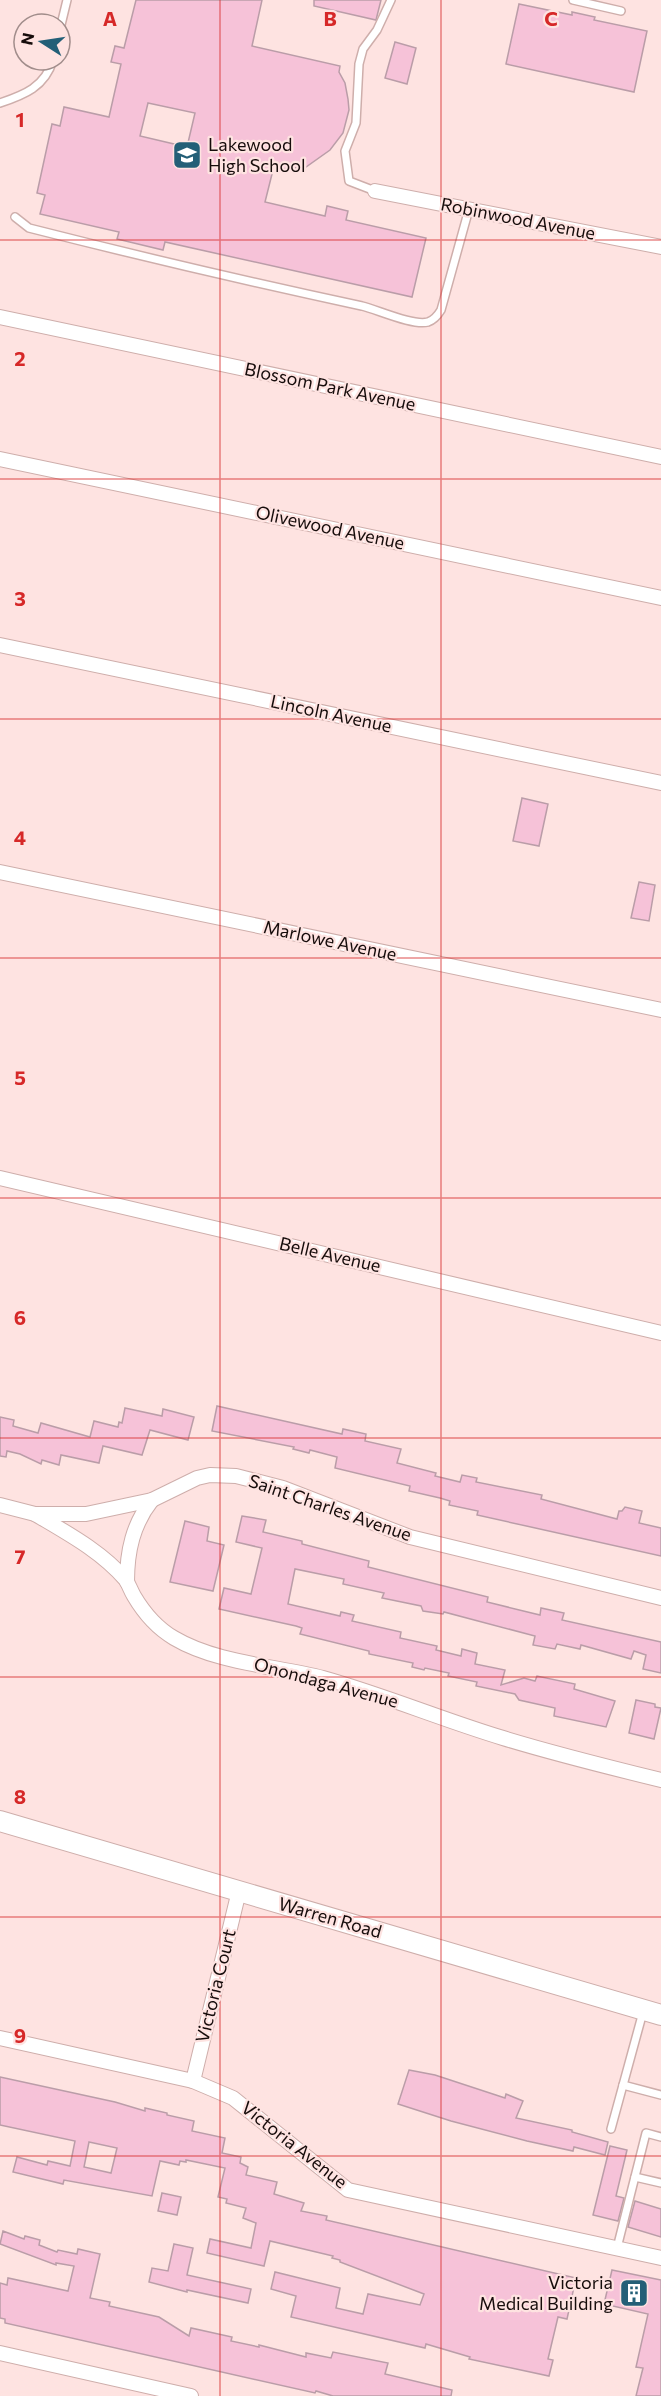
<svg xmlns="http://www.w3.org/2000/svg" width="661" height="2396" font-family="Commissioner,sans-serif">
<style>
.building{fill:#f6c2d8;stroke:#ba9da8;stroke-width:1.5;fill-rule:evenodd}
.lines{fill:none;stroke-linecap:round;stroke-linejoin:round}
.lane-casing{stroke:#ceaeab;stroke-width:10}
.street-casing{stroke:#ceaeab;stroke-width:16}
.secondary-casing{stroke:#ceaeab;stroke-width:22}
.lane{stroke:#fff;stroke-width:7}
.street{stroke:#fff;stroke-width:14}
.secondary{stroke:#fff;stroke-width:20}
.grid{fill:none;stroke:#d62828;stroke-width:1.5;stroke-opacity:0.55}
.labels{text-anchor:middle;stroke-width:4.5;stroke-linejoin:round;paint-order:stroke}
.poi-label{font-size:18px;fill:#160c0b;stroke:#fee3e1;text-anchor:start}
.street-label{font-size:18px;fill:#160c0b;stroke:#fee3e1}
.grid-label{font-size:20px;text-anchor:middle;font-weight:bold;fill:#d62828;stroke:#fee3e1;stroke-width:4.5;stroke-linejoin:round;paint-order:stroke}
</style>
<rect width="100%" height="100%" fill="#fee3e1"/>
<g class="building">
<path d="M136,0h126l-10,46 88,20 -1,6 6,11 3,16 1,11 -6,23 -13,17 -24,17 -33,3 -8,32 60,14 2,-10 21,5 -2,9 80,18 -14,59 -247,-55 -2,8 -46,-11 2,-7 -79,-18 5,-19 -8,-2 15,-69 8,2 4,-19 45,10 12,-53 -10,-2 4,-16 9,2zM148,103l47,10 -8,34 -47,-11z"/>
<polygon points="314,0 381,0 376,20 314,6"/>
<polygon points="519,4 572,15 572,12 595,17 594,20 647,31 634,92 506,64"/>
<polygon points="395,42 416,48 407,84 385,78"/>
<polygon points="522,798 548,804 539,846 513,841"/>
<polygon points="639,882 655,885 649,921 631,918"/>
<polygon points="217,1406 342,1434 343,1429 366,1434 365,1441 401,1449 397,1463 436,1473 435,1476 460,1482 462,1475 477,1478 476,1482 542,1495 541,1499 617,1519 619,1511 622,1511 625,1507 642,1511 639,1523 661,1528 661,1556 477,1515 478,1511 449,1505 450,1501 440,1498 409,1491 410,1486 335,1468 337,1457 310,1450 309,1453 293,1449 294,1447 212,1431"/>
<polygon points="125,1408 162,1416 163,1409 194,1417 188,1440 150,1430 142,1455 103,1446 99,1463 61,1455 59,1465 42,1460 41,1464 20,1454 7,1451 6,1457 0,1456 0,1417 14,1420 13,1426 38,1433 41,1423 90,1437 94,1421 118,1427 119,1422 122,1423"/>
<polygon points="242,1516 266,1520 263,1532 302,1541 302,1544 369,1561 368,1567 488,1597 487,1602 540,1615 541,1608 564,1613 562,1620 661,1642 661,1673 643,1669 646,1655 634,1651 631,1659 581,1645 580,1649 557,1644 555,1649 533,1645 535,1636 444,1612 443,1614 423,1611 421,1606 382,1598 384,1593 343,1584 344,1579 295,1569 288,1604 340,1616 341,1612 354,1615 352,1621 401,1632 400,1638 437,1646 436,1650 461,1656 462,1649 477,1653 475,1664 505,1670 501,1685 524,1678 535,1681 537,1676 575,1684 574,1689 615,1701 606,1727 554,1716 555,1708 519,1700 515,1694 476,1686 477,1682 448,1676 449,1673 425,1668 424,1670 412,1667 413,1663 369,1654 369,1651 300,1634 302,1628 296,1626 219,1609 224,1588 251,1594 262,1548 236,1542"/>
<polygon points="185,1521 209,1527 207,1541 224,1545 213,1591 170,1582"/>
<polygon points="636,1700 655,1704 655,1707 661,1708 654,1739 629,1733"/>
<polygon points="409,2070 435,2075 505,2098 506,2094 523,2101 516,2118 572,2130 572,2132 608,2142 605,2155 574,2147 573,2151 527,2141 451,2121 398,2104"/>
<path d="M0,2077l115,25 30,9v-3l22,5v2l27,6 -2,10 33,7 -3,15 19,4 -1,6 8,4 -2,8 31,7 -3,12 30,9 -3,8 26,5 -1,4 250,58 -9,41 -9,-2 -10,42 5,1 -4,16 -80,-17 1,-2 -44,-13 -1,4 -134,-31 5,-21 -25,-7 4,-17 65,16 -4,20 27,6 5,-20 52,11 4,-11 -84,-32v-2l-8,-2 1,-2 -63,-15 -6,25 -57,-13 3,-14 41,9 5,-25 -13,-5 3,-10 -20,-5 1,-4 -9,-2 7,-29 -39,-8v2l-6,-1 -1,4 -19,-4 -8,35 -88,-16 -1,4 -50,-12 4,-15 30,8 1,-4 22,5 5,-25 -75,-16zM89,2142l28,6 -6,25 -27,-6z"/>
<polygon points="610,2146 627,2150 616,2196 624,2198 618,2221 593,2215"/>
<polygon points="162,2193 181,2197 177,2215 158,2211"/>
<polygon points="635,2201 661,2209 661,2237 628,2227"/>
<polygon points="3,2231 24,2239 25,2236 40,2240 39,2245 57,2252 58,2250 77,2254 78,2249 100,2254 90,2298 110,2302 109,2306 159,2317 189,2336 191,2328 232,2337 231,2341 259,2347 259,2345 306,2357 306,2353 331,2358 333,2352 388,2363 385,2374 452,2390 451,2396 333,2396 316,2391 315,2393 5,2323 5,2319 0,2318 0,2283 7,2285 8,2278 68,2291 74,2266 56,2263 56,2265 0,2244"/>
<polygon points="174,2244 193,2248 187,2275 251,2289 248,2303 187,2290 187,2292 149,2282 152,2268 168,2271"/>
<polygon points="612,2270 661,2280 661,2396 636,2396 643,2368 636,2367 648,2314 604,2304"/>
</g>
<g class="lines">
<g class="lane-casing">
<g id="lane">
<polyline points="573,0 621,11"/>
<polyline points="60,29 67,0"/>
<path d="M0,103c24,-8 45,-16 53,-43"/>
<polyline points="375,191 349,181 345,151 356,123 359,64 363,49 377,30 391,0"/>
<path d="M15,217l14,11c110,28 221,54 333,78 16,4 51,20 66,16 6,-2 10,-7 13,-12l28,-101"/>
<polyline points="623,2085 661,2095"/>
<polyline points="611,2129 643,2012"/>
<polyline points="635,2177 661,2183"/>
<polyline points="617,2248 646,2133 661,2137"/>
</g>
</g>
<g class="street-casing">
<g id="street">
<polyline points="375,191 661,247"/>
<polyline points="0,317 661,457"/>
<polyline points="0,459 661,598"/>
<polyline points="0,645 661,783"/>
<polyline points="0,872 661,1010"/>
<polyline points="0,1178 661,1333"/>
<polyline points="0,1505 35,1514 86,1514 152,1500 197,1478 210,1475 236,1476 283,1488 410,1537 661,1598"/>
<path d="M35,1514c32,19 66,37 91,66 3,5 5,11 8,16 10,17 23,32 40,42 42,25 102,28 149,40 61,17 120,42 180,60 52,16 105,29 158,42"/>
<path d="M127,1582c0,-31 6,-58 25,-82"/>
<polyline points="0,2038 193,2081 233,2098 348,2190 661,2258"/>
<polyline points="193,2081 239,1891"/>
<polyline points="0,2353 191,2396"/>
</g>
</g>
<g class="secondary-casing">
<polyline id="secondary" points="0,1821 661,2015"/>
</g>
<use href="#lane" class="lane"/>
<use href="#street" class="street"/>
<use href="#secondary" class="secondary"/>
</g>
<path class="grid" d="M220,0v2396M441,0v2396M0,240h661M0,479h661M0,719h661M0,958h661M0,1198h661M0,1438h661M0,1677h661M0,1917h661M0,2156h661"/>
<defs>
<g id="school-square" transform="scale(1.5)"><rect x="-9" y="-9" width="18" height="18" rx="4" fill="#235f77" stroke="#fee3e1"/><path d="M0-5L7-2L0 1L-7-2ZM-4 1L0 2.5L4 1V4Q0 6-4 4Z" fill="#fff"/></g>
<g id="building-square" transform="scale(1.5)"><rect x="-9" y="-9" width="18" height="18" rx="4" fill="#235f77" stroke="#fee3e1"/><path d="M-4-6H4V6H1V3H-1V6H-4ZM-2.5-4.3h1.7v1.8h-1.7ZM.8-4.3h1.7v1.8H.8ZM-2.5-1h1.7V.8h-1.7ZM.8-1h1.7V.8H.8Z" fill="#fff"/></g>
</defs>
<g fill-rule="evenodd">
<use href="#school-square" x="187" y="155"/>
<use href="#building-square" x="634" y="2293"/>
</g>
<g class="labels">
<g class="poi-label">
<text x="208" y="151">Lakewood<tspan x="208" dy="21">High School</tspan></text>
<text x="613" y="2289" text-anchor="end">Victoria<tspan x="613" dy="21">Medical Building</tspan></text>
</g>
<g class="street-label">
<text transform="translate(518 219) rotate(11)" y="6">Robinwood Avenue</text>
<text transform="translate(330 387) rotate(12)" y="6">Blossom Park Avenue</text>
<text transform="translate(330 528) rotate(12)" y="6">Olivewood Avenue</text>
<text transform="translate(331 714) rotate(12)" y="6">Lincoln Avenue</text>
<text transform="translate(330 941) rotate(12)" y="6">Marlowe Avenue</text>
<text transform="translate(330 1255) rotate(13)" y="6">Belle Avenue</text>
<text transform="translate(330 1508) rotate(19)" y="6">Saint Charles Avenue</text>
<text transform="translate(326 1683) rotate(15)" y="6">Onondaga Avenue</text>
<text transform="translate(330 1918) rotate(16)" y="6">Warren Road</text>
<text transform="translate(216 1986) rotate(-76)" y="6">Victoria Court</text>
<text transform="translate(294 2145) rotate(38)" y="6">Victoria Avenue</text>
</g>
</g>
<g class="grid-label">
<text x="110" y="26">A</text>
<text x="330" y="26">B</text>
<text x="551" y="26">C</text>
<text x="20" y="127">1</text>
<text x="20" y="366">2</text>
<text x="20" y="606">3</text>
<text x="20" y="845">4</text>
<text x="20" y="1085">5</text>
<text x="20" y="1325">6</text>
<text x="20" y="1564">7</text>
<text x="20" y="1804">8</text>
<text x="20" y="2043">9</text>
</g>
<g transform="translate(42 42) rotate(282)"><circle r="28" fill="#fee3e1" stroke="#a18d8b" stroke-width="1.5"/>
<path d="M0-4.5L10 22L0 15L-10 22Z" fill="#235f77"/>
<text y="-9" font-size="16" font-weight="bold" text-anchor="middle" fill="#160c0b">N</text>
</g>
</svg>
